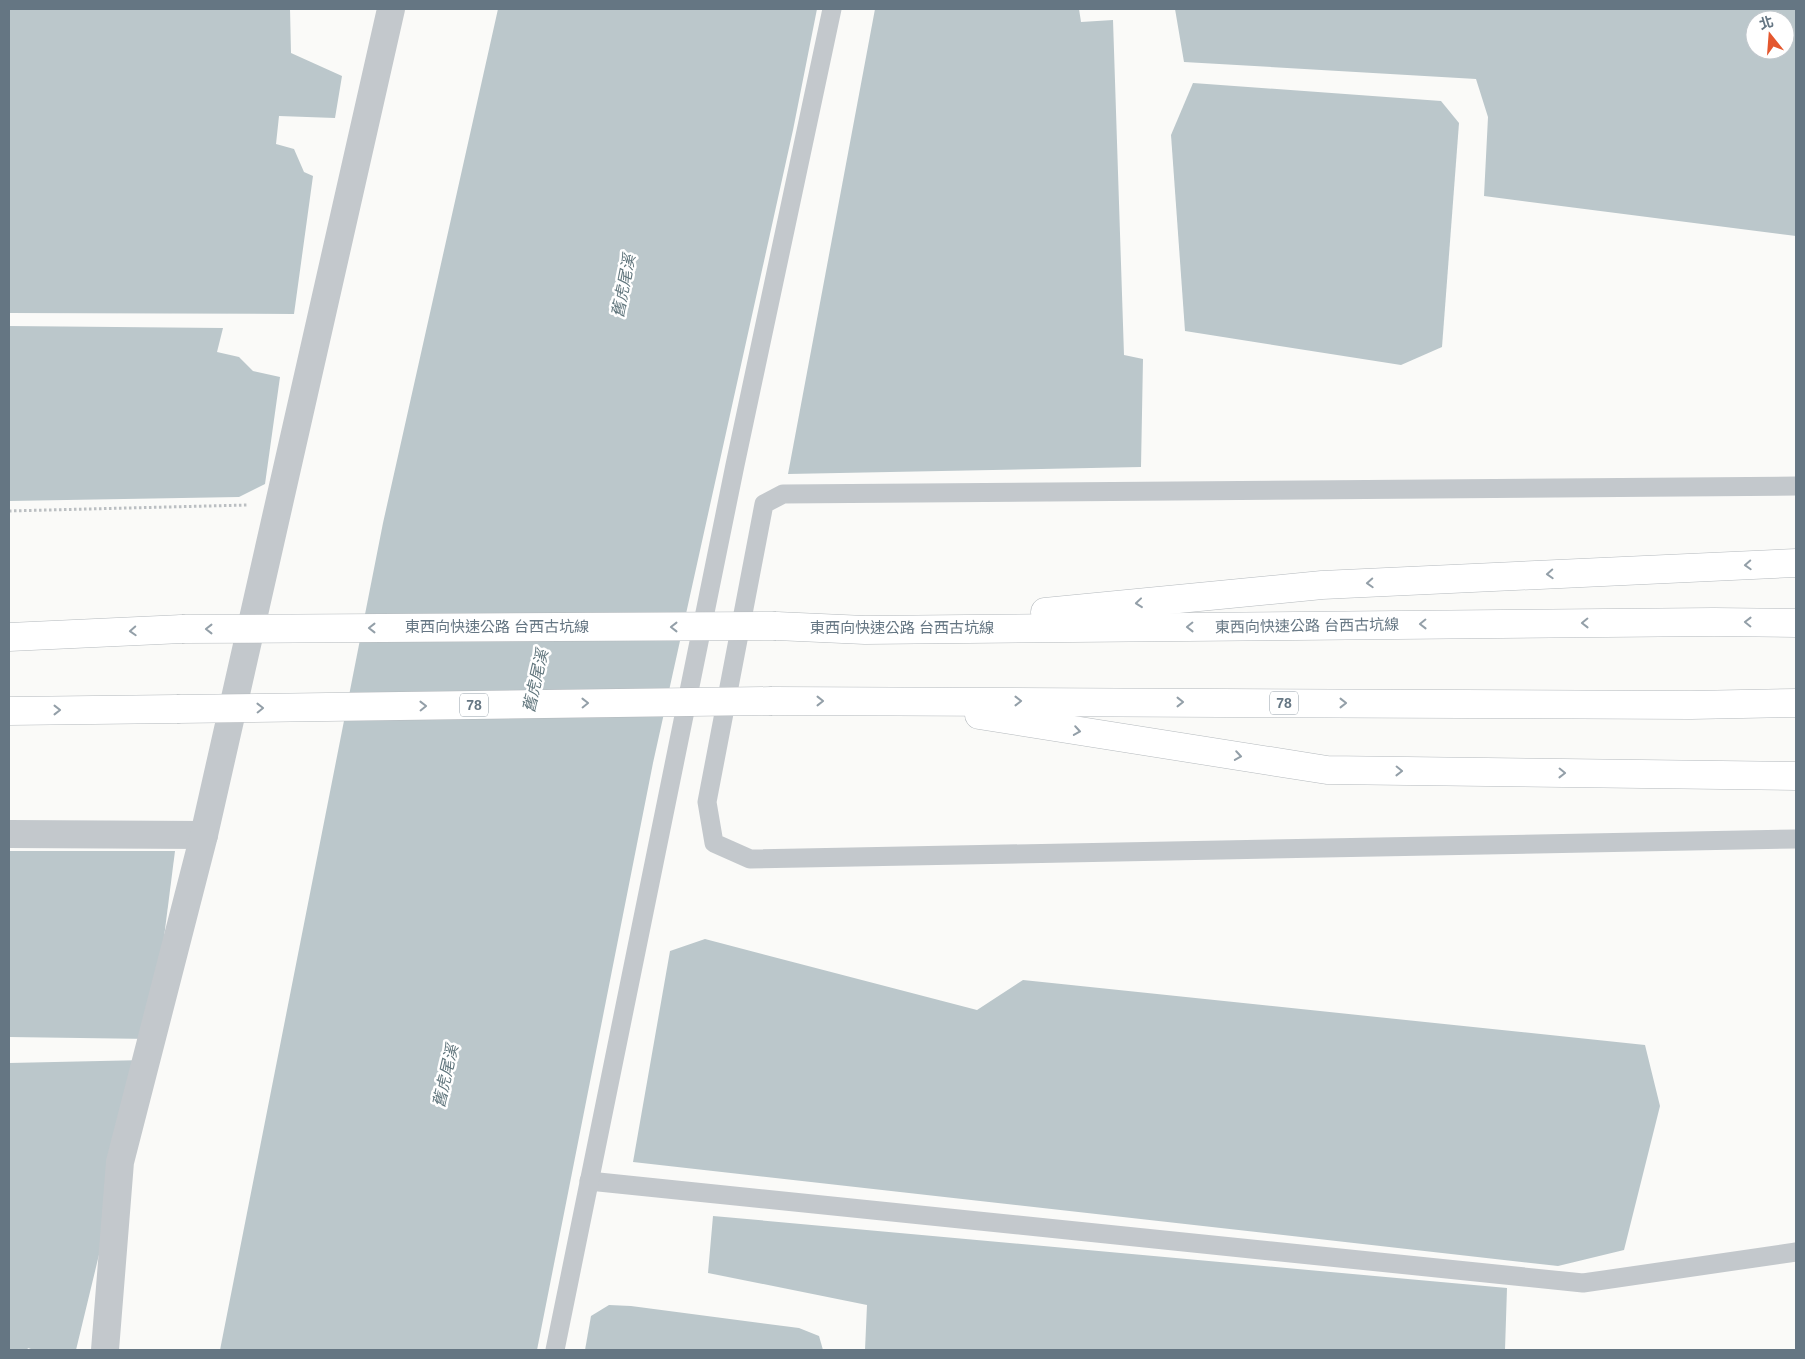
<svg xmlns="http://www.w3.org/2000/svg" width="1805" height="1359" font-family="Helvetica,'Noto Sans TC',sans-serif">
<style>
.water{fill:#bbc7cb;fill-rule:evenodd}
.lines{fill:none;stroke-linecap:round;stroke-linejoin:round}
.trunk-casing{stroke:#b4b9bd;stroke-width:29}
.path{stroke:#bbbfc2;stroke-width:3;stroke-dasharray:2.5 2.5;stroke-linecap:butt}
.service{stroke:#c3c8cc;stroke-width:19}
.minor{stroke:#c3c8cc;stroke-width:28}
.trunk{stroke:#fff;stroke-width:28}
.trunk-bridge-casing{stroke:#b4b9bd;stroke-width:29;stroke-linecap:butt}
.trunk-bridge{stroke:#fff;stroke-width:28}
.oneway{stroke:#939fa8}
.labels{text-anchor:middle;stroke-width:5;stroke-linejoin:round;paint-order:stroke}
.shield{fill:#fff;stroke:#939fa8;stroke-width:1}
.shield-label{font-size:14px;font-weight:bold;fill:#657683}
.street-label{font-size:15px;fill:#657683;stroke:#fff}
.water-label{font-size:16px;font-style:italic;fill:#60757c;stroke:#fff}
</style>
<rect width="100%" height="100%" fill="#fafaf8"/>
<g class="water">
<polygon points="9,9 290,9 291,53 342,76 335,118 279,116 276,144 294,149 304,172 313,176 294,314 9,313"/>
<polygon points="498,9 817,9 793,130 653,763 537,1350 220,1350 383,523"/>
<polygon points="875,9 1079,9 1081,22 1113,20 1124,355 1143,359 1141,467 788,474"/>
<path d="M1175,9h621v227l-312,-40 4,-79 -12,-38 -292,-17zM1755,20h30v30h-30z"/>
<polygon points="1193,83 1441,101 1459,123 1442,347 1401,365 1185,331 1171,135"/>
<polygon points="9,326 223,328 217,352 239,357 253,371 280,377 265,484 239,497 9,501"/>
<polygon points="9,851 175,851 151,1039 9,1037"/>
<polygon points="705,939 977,1010 1023,980 1645,1045 1660,1106 1624,1250 1558,1266 633,1162 670,951"/>
<polygon points="146,1060 76,1350 34,1350 28,1348 27,1350 9,1350 9,1063"/>
<polygon points="713,1216 1507,1288 1505,1350 865,1350 867,1305 708,1273"/>
<polygon points="609,1305 631,1306 799,1328 819,1336 823,1350 585,1350 591,1316"/>
</g>
<g class="lines">
<g class="trunk-casing">
<g id="trunk">
<polyline points="1045,612 1322,585 1796,563"/>
<polyline points="776,626 865,630 1714,622 1796,623"/>
<polyline points="9,637 182,629"/>
<polyline points="772,701 1691,705 1796,703"/>
<polyline points="9,711 177,709"/>
<polyline points="979,715 1327,770 1796,776"/>
</g>
</g>
<polyline class="path" points="9,511 248,505"/>
<g class="service">
<polyline points="1796,486 783,494 764,504 707,802 714,843 750,859 1796,839"/>
<polyline points="589,1181 1583,1283 1796,1252"/>
<polyline points="555,1350 735,465 832,9"/>
</g>
<g class="minor">
<polyline points="9,834 204,835"/>
<polyline points="105,1350 120,1162 204,835 391,9"/>
</g>
<use href="#trunk" class="trunk"/>
<g class="trunk-bridge-casing">
<g id="trunk-bridge">
<polyline points="182,629 776,626"/>
<polyline points="177,709 772,701"/>
</g>
</g>
<use href="#trunk-bridge" class="trunk-bridge"/>
</g>
<defs><path id="oneway-chevron" d="M-2-3.5L2.5 0L-2 3.5" fill="none" stroke-width="1.6" stroke-linecap="round" stroke-linejoin="round" transform="scale(1.25)"/></defs>
<g class="oneway">
<use href="#oneway-chevron" transform="translate(1748 565) rotate(177)"/>
<use href="#oneway-chevron" transform="translate(1550 574) rotate(177)"/>
<use href="#oneway-chevron" transform="translate(1370 583) rotate(177)"/>
<use href="#oneway-chevron" transform="translate(1139 603) rotate(174)"/>
<use href="#oneway-chevron" transform="translate(1748 622) rotate(-179)"/>
<use href="#oneway-chevron" transform="translate(1585 623) rotate(179)"/>
<use href="#oneway-chevron" transform="translate(1423 624) rotate(179)"/>
<use href="#oneway-chevron" transform="translate(674 627) rotate(180)"/>
<use href="#oneway-chevron" transform="translate(1190 627) rotate(179)"/>
<use href="#oneway-chevron" transform="translate(372 628) rotate(180)"/>
<use href="#oneway-chevron" transform="translate(209 629) rotate(180)"/>
<use href="#oneway-chevron" transform="translate(133 631) rotate(177)"/>
<use href="#oneway-chevron" transform="translate(820 701)"/>
<use href="#oneway-chevron" transform="translate(1018 701)"/>
<use href="#oneway-chevron" transform="translate(1180 702)"/>
<use href="#oneway-chevron" transform="translate(585 703) rotate(-1)"/>
<use href="#oneway-chevron" transform="translate(1343 703)"/>
<use href="#oneway-chevron" transform="translate(423 706) rotate(-1)"/>
<use href="#oneway-chevron" transform="translate(260 708) rotate(-1)"/>
<use href="#oneway-chevron" transform="translate(57 710)"/>
<use href="#oneway-chevron" transform="translate(1077 731) rotate(9)"/>
<use href="#oneway-chevron" transform="translate(1238 756) rotate(9)"/>
<use href="#oneway-chevron" transform="translate(1399 771) rotate(1)"/>
<use href="#oneway-chevron" transform="translate(1562 773) rotate(1)"/>
</g>
<g class="labels">
<g class="shield">
<rect x="1270" y="691.5" width="28" height="23" rx="4"/>
<rect x="460" y="693.5" width="28" height="23" rx="4"/>
</g>
<g class="shield-label">
<text x="1284" y="708">78</text>
<text x="474" y="710">78</text>
</g>
<g class="street-label">
<text transform="translate(1307 626) rotate(-1)" y="5">東西向快速公路 台西古坑線</text>
<text x="497" y="632">東西向快速公路 台西古坑線</text>
<text x="902" y="633">東西向快速公路 台西古坑線</text>
</g>
<g class="water-label">
<text transform="translate(623 286) rotate(-79)" y="6">舊虎尾溪</text>
<text transform="translate(535 681) rotate(-77)" y="6">舊虎尾溪</text>
<text transform="translate(445 1076) rotate(-77)" y="6">舊虎尾溪</text>
</g>
</g>
<rect width="1805" height="1359" fill="none" stroke="#657683" stroke-width="20"/>
<g transform="translate(1770 35) rotate(343)"><circle r="24" fill="#ffffff" stroke="#c1c8cd"/>
<path d="M0-4L9 19L0 12L-9 19Z" fill="#e4572e"/>
<text y="-8" font-size="14" font-weight="bold" text-anchor="middle" fill="#657683">北</text>
</g>
</svg>
